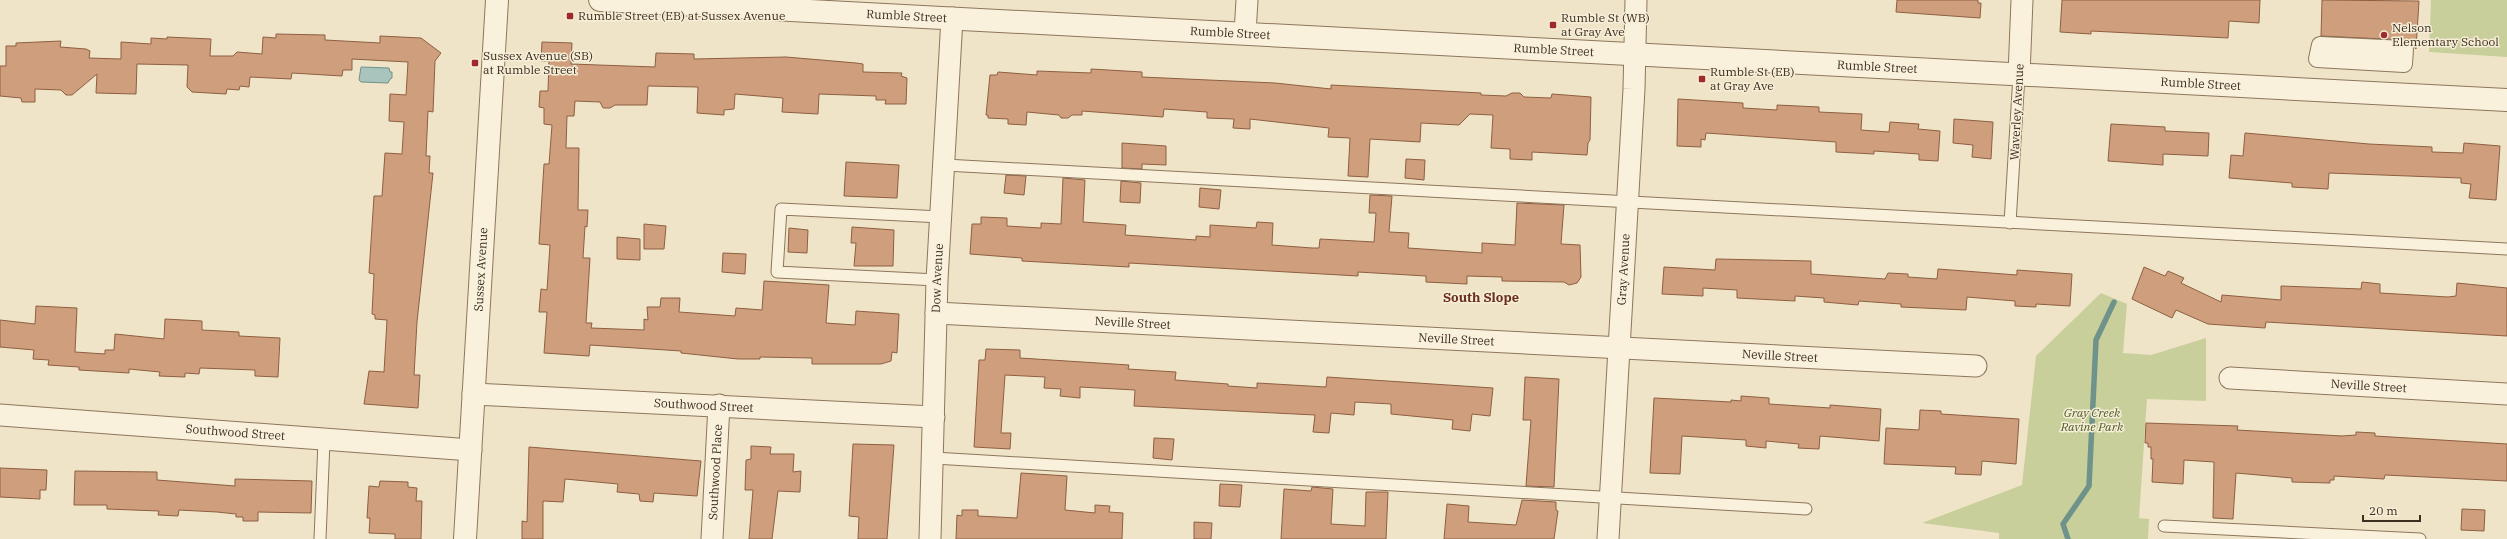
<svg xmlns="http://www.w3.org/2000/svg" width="2507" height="539" font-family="'IBM Plex Serif',serif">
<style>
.green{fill:#c9cf9b}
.water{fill:#a9c4bc;stroke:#6f938a}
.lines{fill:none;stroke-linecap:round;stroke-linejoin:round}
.stream{stroke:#6f938a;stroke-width:5.5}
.building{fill:#cf9f7d;stroke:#8d5f41}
.service-casing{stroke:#8d765c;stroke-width:13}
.pedestrian-casing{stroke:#8d765c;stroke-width:18}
.minor-casing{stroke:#8d765c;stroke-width:23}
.tertiary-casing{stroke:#8d765c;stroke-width:24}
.service{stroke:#faf1dc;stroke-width:11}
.pedestrian{stroke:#faf1dc;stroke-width:16}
.minor{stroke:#faf1dc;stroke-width:21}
.tertiary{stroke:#faf1dc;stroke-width:22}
.poi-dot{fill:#9e2a2b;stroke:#f7eed8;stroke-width:1.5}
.labels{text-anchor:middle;stroke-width:3;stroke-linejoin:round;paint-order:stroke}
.poi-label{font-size:12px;fill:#3d2e20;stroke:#f7eed8;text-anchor:start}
.street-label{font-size:12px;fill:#3d2e20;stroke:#f7eed8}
.park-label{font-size:12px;font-style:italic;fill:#4d5a26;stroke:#f7eed8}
.neighbourhood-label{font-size:13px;font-weight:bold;fill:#6b2e1e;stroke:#f7eed8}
</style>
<rect width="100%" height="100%" fill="#f0e4c8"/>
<g class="green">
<polygon points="2431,0 2507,0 2507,57 2429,52"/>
<polygon points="2101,293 2127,304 2123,353 2151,355 2206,338 2206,401 2147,399 2139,518 2149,519 2148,539 1999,539 1999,533 1922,523 2022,485 2036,356"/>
</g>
<polygon class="water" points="361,67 389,68 390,72 392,72 392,78 390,79 388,83 361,82 359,80"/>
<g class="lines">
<polyline class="stream" points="2068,539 2063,524 2089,486 2096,340 2114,302"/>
</g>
<g class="building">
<polygon points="1897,0 1978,0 1978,3 1981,3 1980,18 1896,12"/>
<polygon points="2062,0 2260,0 2259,23 2229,21 2228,38 2091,31 2091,34 2060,32"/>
<polygon points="2322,0 2419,1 2416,49 2410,41 2405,40 2321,36"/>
<polygon points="276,34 325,35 325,40 380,43 380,36 421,38 441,53 435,61 433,112 428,111 426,156 430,156 429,173 433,173 417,322 414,375 420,375 418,408 364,404 369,371 384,372 387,320 375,319 375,315 372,314 374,274 369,273 374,196 382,196 385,153 402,154 404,122 389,121 390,94 406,95 408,62 352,59 352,70 343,70 342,76 292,73 291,79 250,77 249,87 240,86 239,90 227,89 226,94 192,92 187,87 188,65 137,64 136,94 96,93 97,74 72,95 66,95 61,90 35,89 35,102 22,102 21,98 0,96 0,66 6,66 6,46 16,46 16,43 61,41 60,47 86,49 90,51 89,58 121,59 121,42 151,44 151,38 167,39 167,37 211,39 210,56 233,56 237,52 262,54 263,37 276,38"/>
<polygon points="542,42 572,43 571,64 655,67 656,53 694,54 694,59 786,57 856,63 863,64 863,72 902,73 901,76 907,78 906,104 885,104 886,100 876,100 876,96 819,94 818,114 782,112 783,98 735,94 734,109 724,110 724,115 697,113 698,87 648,86 647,105 615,105 610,108 603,108 600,102 575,101 574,116 567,116 566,148 579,148 578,210 588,210 587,227 585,226 583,258 590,258 586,323 592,323 591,328 644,330 644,319 648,320 647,307 660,307 661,298 680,298 679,312 735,316 736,308 762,310 764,281 829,285 826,323 855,325 856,311 899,314 897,353 892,352 891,361 881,364 812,364 812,358 760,357 760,359 738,359 681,353 681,351 590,345 589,356 544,353 547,312 539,312 541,289 547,290 550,245 539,244 544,164 549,164 552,125 544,124 544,108 539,107 540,91 548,91 549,61 541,61"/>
<polygon points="1091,69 1142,72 1142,77 1275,83 1331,89 1331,85 1481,93 1481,95 1506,96 1512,93 1520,93 1524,97 1551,98 1552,94 1591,97 1590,140 1588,143 1587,155 1532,152 1532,160 1510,159 1510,149 1491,148 1493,115 1470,114 1459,125 1421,123 1420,142 1370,139 1368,177 1348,176 1350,138 1328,137 1329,128 1250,119 1250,129 1233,128 1234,119 1207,118 1207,112 1164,109 1163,117 1082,111 1082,115 1072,115 1068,118 1061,118 1059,115 1027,112 1026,125 1008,124 1008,119 988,118 988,115 986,115 990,75 997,75 998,72 1037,75 1037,71 1091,73"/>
<polygon points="1678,99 1743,103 1743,108 1777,110 1777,105 1819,107 1819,112 1862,114 1861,130 1889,132 1890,122 1919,124 1918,129 1940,131 1938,161 1919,160 1919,154 1874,151 1874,154 1836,152 1836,142 1706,133 1705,140 1701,139 1701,147 1677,146"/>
<polygon points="1954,119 1993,122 1991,159 1972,157 1973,145 1953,143"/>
<polygon points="2111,124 2165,127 2165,131 2209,133 2208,156 2163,154 2163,165 2108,161"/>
<polygon points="2245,133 2369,144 2432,147 2432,152 2463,153 2464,143 2500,146 2496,200 2469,198 2471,184 2461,183 2461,178 2329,173 2328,189 2292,187 2292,183 2229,178 2231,155 2243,156"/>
<polygon points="1122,143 1166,146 1166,165 1142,164 1142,169 1122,168"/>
<polygon points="1406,159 1425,160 1424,180 1405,178"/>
<polygon points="846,162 899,165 897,198 844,196"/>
<polygon points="1006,175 1026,176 1024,195 1004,193"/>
<polygon points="1063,178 1085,180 1083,222 1126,225 1125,235 1196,240 1196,236 1210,237 1210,225 1256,228 1257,222 1273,223 1272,245 1312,248 1319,248 1320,239 1374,242 1376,213 1369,213 1370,195 1392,196 1389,232 1409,233 1408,248 1482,253 1482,243 1515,245 1517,203 1564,205 1561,244 1580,245 1581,277 1577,283 1569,285 1564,282 1502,281 1502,277 1467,276 1467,284 1426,282 1426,276 1358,272 1358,276 1129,263 1129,267 1022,261 1022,258 970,254 972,224 981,224 981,217 1007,218 1007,226 1041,228 1041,223 1061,224"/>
<polygon points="1121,181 1141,183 1140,203 1120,202"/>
<polygon points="1200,188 1221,190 1219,209 1199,207"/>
<polygon points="644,224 666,226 664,249 644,249"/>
<polygon points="852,227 894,230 893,266 854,266 856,243 851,243"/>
<polygon points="789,228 808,230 807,253 788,252"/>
<polygon points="617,237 640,239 640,260 617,259"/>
<polygon points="723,253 746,254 745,274 722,272"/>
<polygon points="1716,259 1811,261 1811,274 1885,279 1888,273 1908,274 1908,277 1937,279 1938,269 2017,275 2017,270 2072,274 2070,306 2036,304 2036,307 2015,306 2015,301 1967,297 1966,310 1901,307 1901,304 1859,301 1858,305 1824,302 1824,298 1795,296 1795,301 1737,298 1737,290 1703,288 1703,296 1662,294 1664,267 1715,270"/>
<polygon points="2144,267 2165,276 2168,271 2184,278 2181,283 2221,302 2222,295 2281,300 2281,286 2361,289 2362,282 2380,284 2380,293 2448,297 2456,296 2457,283 2507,288 2507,336 2266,322 2265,328 2208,324 2176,310 2172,318 2132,299"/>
<polygon points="36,306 77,308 75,352 105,354 105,350 114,350 115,334 164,339 165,319 202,321 202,330 239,332 239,336 280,338 278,377 255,376 255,370 200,368 199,374 185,373 185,377 159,376 160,372 129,369 129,373 79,370 79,367 48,365 49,360 33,359 34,350 0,347 0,320 35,324"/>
<polygon points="986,349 1020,350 1020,358 1129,365 1128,369 1176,372 1175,380 1228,384 1228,386 1257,388 1257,383 1326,387 1327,377 1493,388 1490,416 1472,414 1470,431 1452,429 1453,420 1391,414 1391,404 1355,402 1354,415 1331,413 1329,433 1313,432 1315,415 1134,406 1135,390 1080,387 1080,398 1060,396 1061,389 1044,388 1045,377 1005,375 1001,433 1011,433 1010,449 974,447 979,360 985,360"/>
<polygon points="1525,377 1559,379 1554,487 1526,486 1531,420 1523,420"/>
<polygon points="1741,396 1769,398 1769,404 1830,408 1830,405 1881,409 1879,441 1820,436 1819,449 1798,448 1799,444 1766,441 1766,448 1746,446 1746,440 1682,436 1680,474 1650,473 1654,398 1731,402 1731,400 1741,401"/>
<polygon points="1920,410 1941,411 1941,414 2019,419 2016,464 1982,461 1981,475 1955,474 1956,467 1884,464 1886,428 1919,430"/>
<polygon points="2146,423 2238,426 2237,430 2342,436 2356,435 2356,432 2375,433 2375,436 2507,444 2507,481 2385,475 2384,479 2334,476 2334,480 2330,480 2330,483 2292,482 2292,478 2236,473 2233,519 2213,518 2214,462 2184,460 2183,484 2152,482 2153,459 2151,459 2151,447 2148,447 2148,443 2145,443"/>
<polygon points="1154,438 1174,439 1172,460 1153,458"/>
<polygon points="853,444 894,445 887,539 858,539 859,517 849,516"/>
<polygon points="751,446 771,447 770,454 794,454 793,472 801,471 800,492 778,491 772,539 749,539 753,490 745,490 746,460 751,459"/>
<polygon points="529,447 701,461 697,496 654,493 653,502 640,501 639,494 617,492 618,484 565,479 563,502 543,501 543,539 522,539 522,521 527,522"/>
<polygon points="0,468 47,470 46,490 40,490 40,499 0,497"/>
<polygon points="75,471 157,472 157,480 235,486 235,479 312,481 311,513 258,512 258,521 243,521 243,517 236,517 236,514 217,512 179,510 178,516 158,515 159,511 107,509 107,505 74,505"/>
<polygon points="1021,473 1067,476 1065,510 1095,513 1095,505 1110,506 1109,512 1123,513 1122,539 956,539 957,515 962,516 962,510 978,510 978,516 1017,518"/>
<polygon points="380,481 408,482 408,487 417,488 416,501 422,501 421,539 395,539 395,534 369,533 370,518 367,518 369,486 379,487"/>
<polygon points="1220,484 1242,485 1240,507 1219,506"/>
<polygon points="1312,487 1333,489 1331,524 1365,526 1366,492 1388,492 1386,539 1281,539 1284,489 1311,491"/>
<polygon points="1522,500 1556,502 1556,510 1558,511 1554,539 1444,539 1447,504 1469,506 1468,522 1516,525"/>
<polygon points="2462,509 2485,510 2484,531 2461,530"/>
<polygon points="1194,522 1212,523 1211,539 1194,539"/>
</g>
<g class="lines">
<g class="service-casing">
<g id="service">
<polyline points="945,165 2507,249"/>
<polyline points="2010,223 2019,75"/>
<polyline points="937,280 777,272 781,209 941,217"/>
<polyline points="934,458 1806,509"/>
<polyline points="2164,526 2420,539"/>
<polyline points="320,539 324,441"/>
</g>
</g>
<g class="pedestrian-casing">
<polygon id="pedestrian" points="2320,45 2405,49 2404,64 2317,59"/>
</g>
<g class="minor-casing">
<g id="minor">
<polyline points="1245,33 1247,0"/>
<polyline points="2019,75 2022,0"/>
<path id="s1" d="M936,313l1040,53"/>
<path id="s2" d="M2230,378l277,16"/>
<path id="s3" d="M473,394l461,23"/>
<path id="s4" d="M0,415l471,35"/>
<path id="s5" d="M712,539l7,-134"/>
<path id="s6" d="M930,539l7,-259 15,-262"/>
<path id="s7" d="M1608,539l26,-450 2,-89"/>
</g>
</g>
<g class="tertiary-casing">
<g id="tertiary">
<path id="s8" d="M600,0l1907,100"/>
<path id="s9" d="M465,539l32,-539"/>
</g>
</g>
<use href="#service" class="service"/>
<use href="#pedestrian" class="pedestrian"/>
<use href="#minor" class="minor"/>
<use href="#tertiary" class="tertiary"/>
</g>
<g class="poi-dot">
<rect x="566" y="12" width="8" height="8" rx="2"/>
<rect x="1549" y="21" width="8" height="8" rx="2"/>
<circle cx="2384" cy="35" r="4"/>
<rect x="471" y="59" width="8" height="8" rx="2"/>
<rect x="1698" y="75" width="8" height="8" rx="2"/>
</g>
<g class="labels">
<g class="poi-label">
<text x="578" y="20">Rumble Street (EB) at Sussex Avenue</text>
<text x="1561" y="22">Rumble St (WB)<tspan x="1561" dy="14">at Gray Ave</tspan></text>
<text x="2392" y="32">Nelson<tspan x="2392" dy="14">Elementary School</tspan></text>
<text x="483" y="60">Sussex Avenue (SB)<tspan x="483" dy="14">at Rumble Street</tspan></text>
<text x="1710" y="76">Rumble St (EB)<tspan x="1710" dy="14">at Gray Ave</tspan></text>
</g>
<g class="street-label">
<text dy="4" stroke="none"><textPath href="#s8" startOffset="307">Rumble Street</textPath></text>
<text dy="4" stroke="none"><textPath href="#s8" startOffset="631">Rumble Street</textPath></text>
<text dy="4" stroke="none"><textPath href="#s8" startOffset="955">Rumble Street</textPath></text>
<text dy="4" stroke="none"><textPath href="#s8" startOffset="1279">Rumble Street</textPath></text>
<text dy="4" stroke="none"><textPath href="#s8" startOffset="1603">Rumble Street</textPath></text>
<text transform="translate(2017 112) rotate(-87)" y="4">Waverley Avenue</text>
<text dy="4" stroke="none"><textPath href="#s9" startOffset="270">Sussex Avenue</textPath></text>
<text dy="4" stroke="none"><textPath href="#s7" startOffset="270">Gray Avenue</textPath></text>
<text dy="4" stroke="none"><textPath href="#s6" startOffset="261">Dow Avenue</textPath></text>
<text dy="4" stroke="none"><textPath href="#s1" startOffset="197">Neville Street</textPath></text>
<text dy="4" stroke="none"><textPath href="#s1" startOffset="521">Neville Street</textPath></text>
<text dy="4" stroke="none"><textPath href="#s1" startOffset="845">Neville Street</textPath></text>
<text dy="4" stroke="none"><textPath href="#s2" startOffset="139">Neville Street</textPath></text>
<text dy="4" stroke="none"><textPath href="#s3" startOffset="231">Southwood Street</textPath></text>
<text dy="4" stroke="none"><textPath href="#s4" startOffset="236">Southwood Street</textPath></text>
<text dy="4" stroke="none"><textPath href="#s5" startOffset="67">Southwood Place</textPath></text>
</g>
<g class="park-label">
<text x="2092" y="417">Gray Creek<tspan x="2092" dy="14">Ravine Park</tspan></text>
</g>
<g class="neighbourhood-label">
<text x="1481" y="302">South Slope</text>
</g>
</g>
<path d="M2363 515v6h57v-6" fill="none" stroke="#3d2e20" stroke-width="2"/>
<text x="2369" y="515" font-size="12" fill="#3d2e20" stroke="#f7eed8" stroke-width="3" paint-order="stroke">20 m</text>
</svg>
